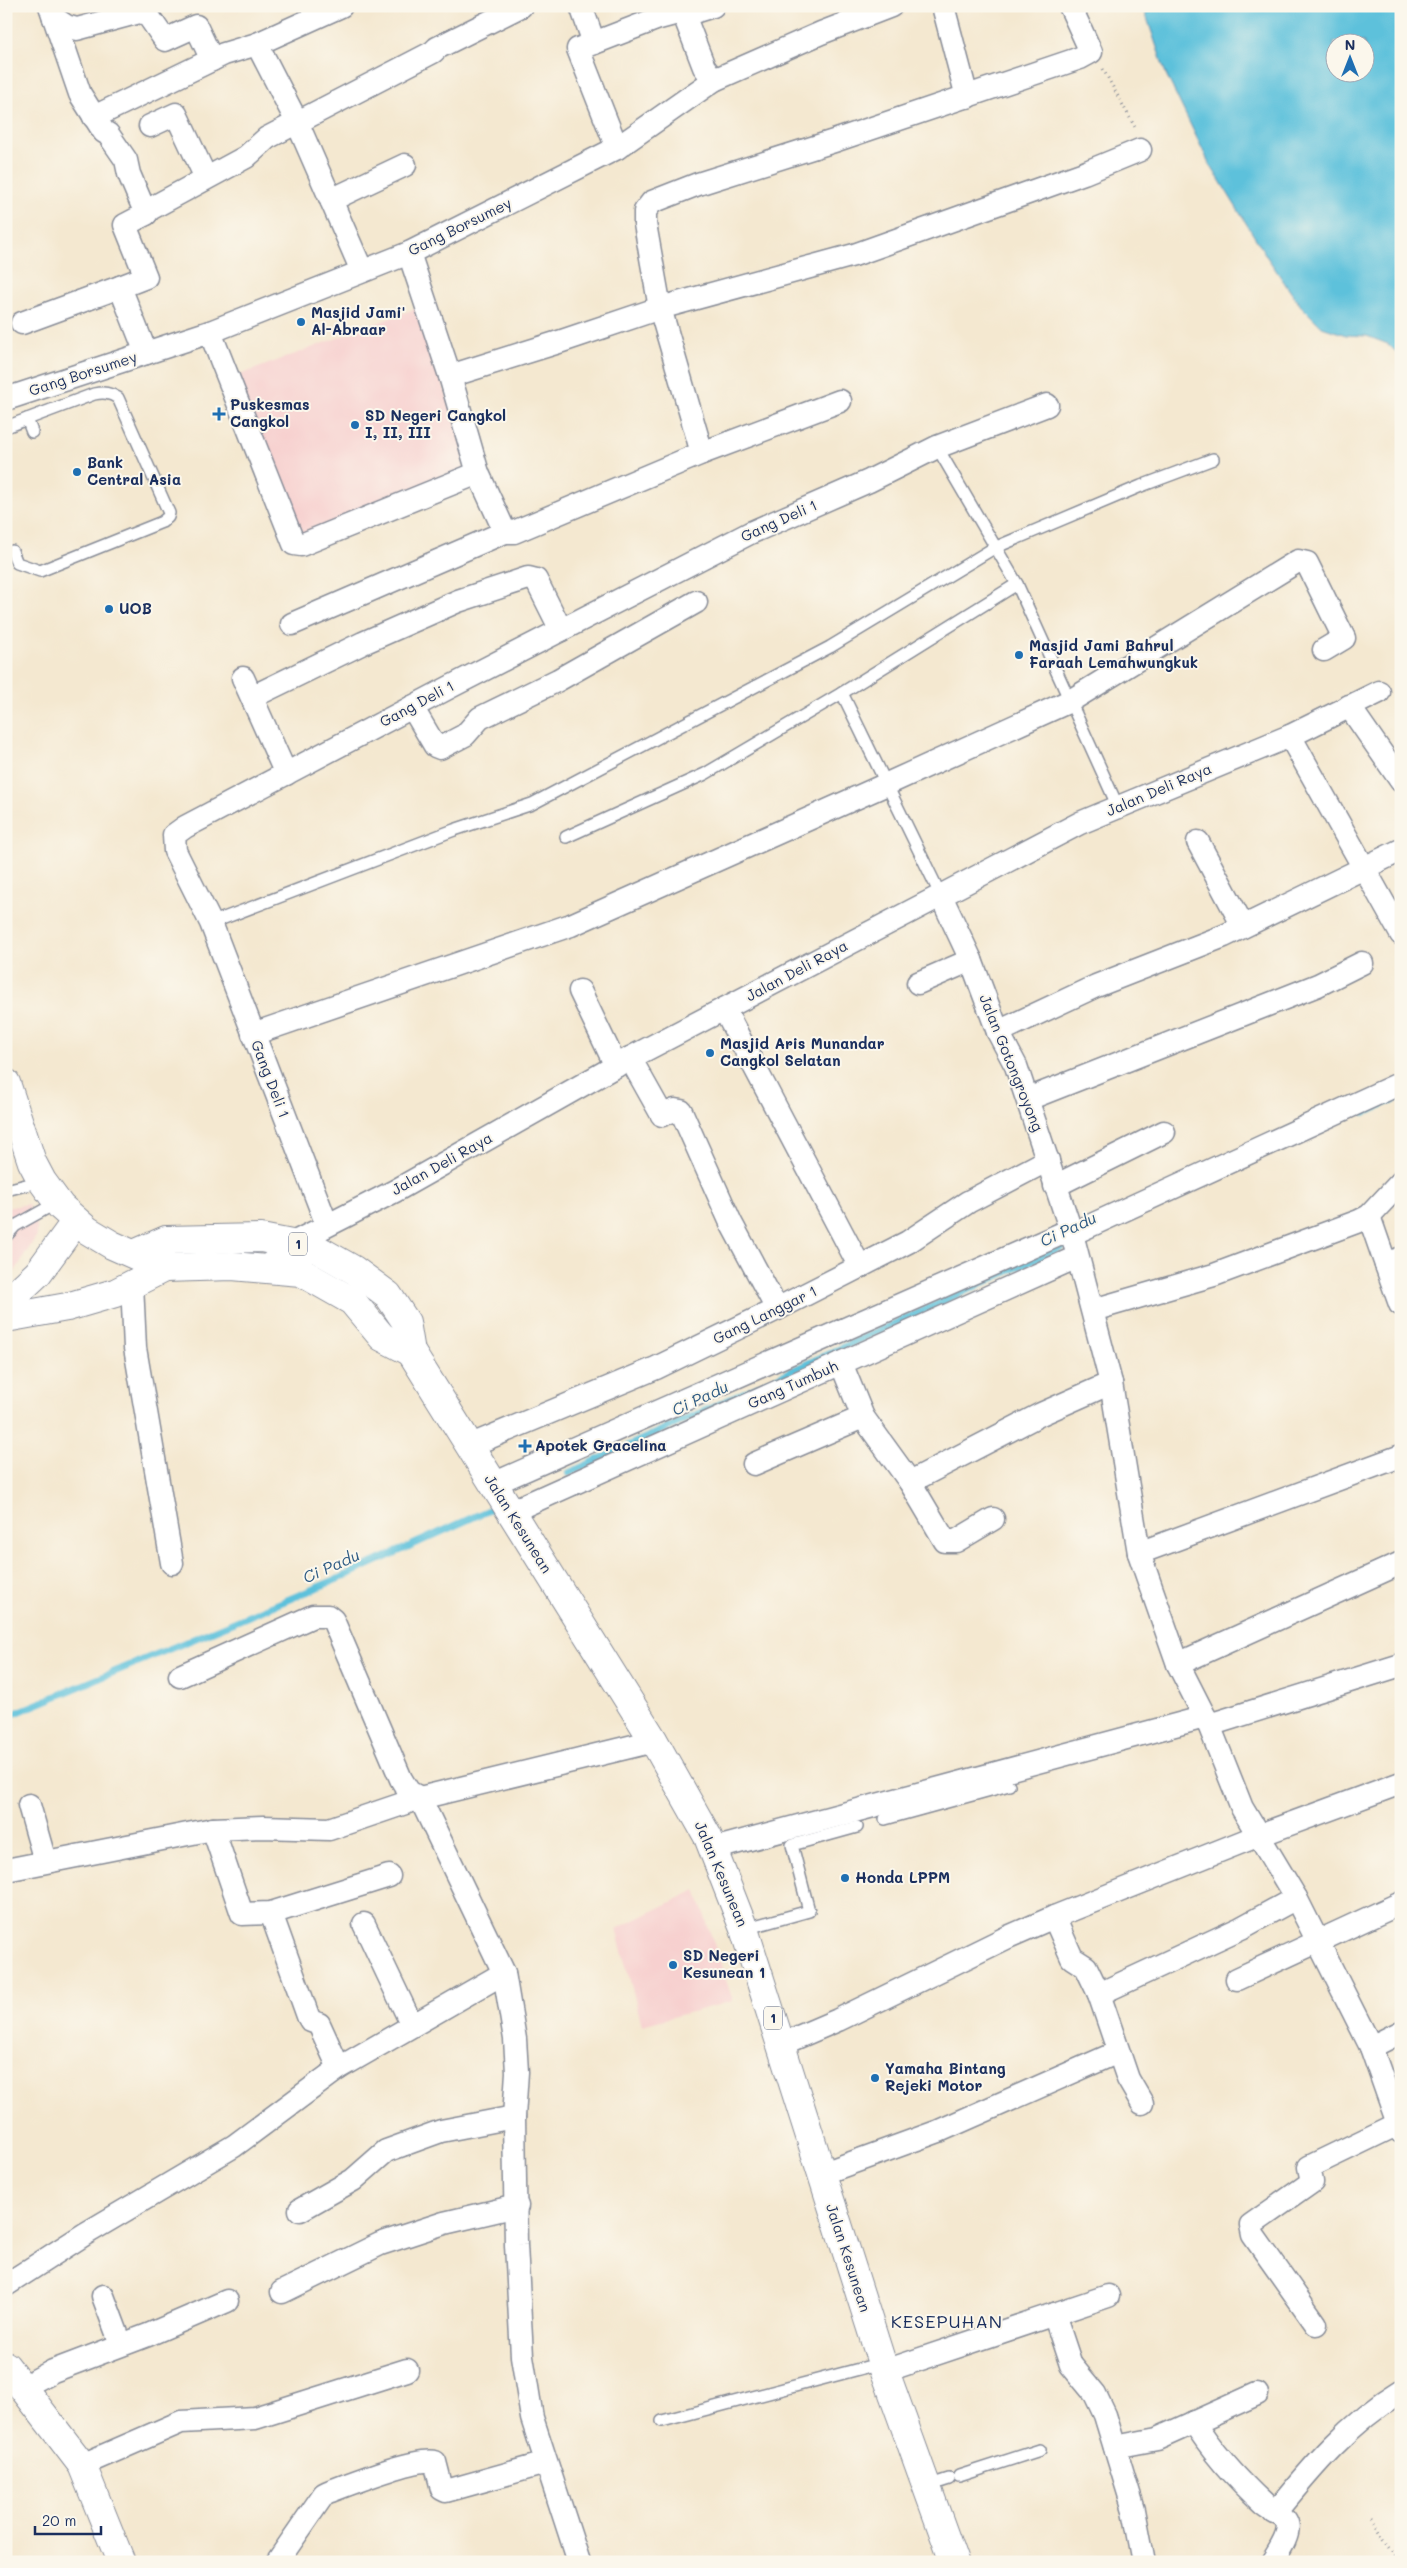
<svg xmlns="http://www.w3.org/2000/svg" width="1407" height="2568" font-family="Mali,sans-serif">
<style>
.built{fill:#f7d0cf}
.water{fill:#5dc1db;stroke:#3c789c;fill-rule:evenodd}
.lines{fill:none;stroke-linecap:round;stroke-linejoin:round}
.stream{stroke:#5dc1db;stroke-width:7}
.service-casing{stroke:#888c97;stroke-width:14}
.minor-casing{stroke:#888c97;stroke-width:25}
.tertiary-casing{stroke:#888c97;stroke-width:30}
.primary-casing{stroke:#888c97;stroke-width:30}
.trunk-casing{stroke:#888c97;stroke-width:30}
.path{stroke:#888c97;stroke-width:3;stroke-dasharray:1 4;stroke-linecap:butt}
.service{stroke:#fff;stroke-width:11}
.minor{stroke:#fff;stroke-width:22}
.tertiary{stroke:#fff;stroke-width:28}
.primary{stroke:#fff;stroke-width:28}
.trunk{stroke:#fff;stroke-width:28}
.poi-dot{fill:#1f6fb2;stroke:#fbf7ec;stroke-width:2}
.labels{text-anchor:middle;stroke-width:4;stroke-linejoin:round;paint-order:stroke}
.shield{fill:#fbf7ec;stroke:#5e6b89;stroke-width:1}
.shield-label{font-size:14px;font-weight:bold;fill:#1b2f5e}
.street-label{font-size:15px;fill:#1b2f5e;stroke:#fbf7ec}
.poi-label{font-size:15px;font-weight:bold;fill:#1b2f5e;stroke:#fbf7ec;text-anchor:start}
.water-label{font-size:16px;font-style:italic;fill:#2f5b84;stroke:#fbf7ec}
.quarter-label{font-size:18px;letter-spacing:1px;fill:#1b2f5e;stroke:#fbf7ec}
</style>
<rect width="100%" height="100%" fill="#fbf7ec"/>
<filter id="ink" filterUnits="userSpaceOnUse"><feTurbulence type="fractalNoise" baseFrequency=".02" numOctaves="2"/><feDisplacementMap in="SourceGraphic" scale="10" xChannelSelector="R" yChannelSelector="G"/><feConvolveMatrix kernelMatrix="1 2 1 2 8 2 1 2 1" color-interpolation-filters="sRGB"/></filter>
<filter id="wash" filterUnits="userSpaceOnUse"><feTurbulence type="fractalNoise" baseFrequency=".0096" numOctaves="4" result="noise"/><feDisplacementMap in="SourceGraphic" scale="20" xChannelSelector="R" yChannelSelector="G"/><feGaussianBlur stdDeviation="1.12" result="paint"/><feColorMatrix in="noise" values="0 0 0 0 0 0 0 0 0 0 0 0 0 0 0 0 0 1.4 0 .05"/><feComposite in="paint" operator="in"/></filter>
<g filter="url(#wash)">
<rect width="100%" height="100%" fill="#f4e8d0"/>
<g class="built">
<polygon points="417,308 473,472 299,541 234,377"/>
<polygon points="28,1204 37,1225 37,1235 6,1286 6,1208"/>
<polygon points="696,1890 733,2001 642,2025 616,1929"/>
</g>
<path class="water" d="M1143,6h258v351l-13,-13 -21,-8 -21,-1 -24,-8 -23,-23 -32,-47 -58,-94 -43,-89zM1334,42h30v30h-30z"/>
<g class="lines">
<g class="stream">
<polyline points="1365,1112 1401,1096"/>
<polyline points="569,1473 1070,1243"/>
<polyline points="6,1717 340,1578 500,1505"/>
</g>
</g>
</g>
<g filter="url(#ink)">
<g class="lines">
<g class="service-casing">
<g id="service">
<polyline points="27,419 32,432"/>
<path d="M6,427l88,-33c10,-2 16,-1 24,4l51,115 -1,4 -6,5 -122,49 -23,-8 -5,-12"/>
<polyline points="937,447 1017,584 1118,807"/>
<polyline points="566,837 705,774 842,693"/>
<polyline points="941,896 842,693 1017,584"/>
<polyline points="211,923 454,830 532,804 830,647 994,548 1141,486 1213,459"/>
<polyline points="6,1190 42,1181"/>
<polyline points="6,1236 15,1226 58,1202"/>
<polyline points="885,1819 1009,1785"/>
<polyline points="744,1929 809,1911 792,1845 857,1827"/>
<polyline points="662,2421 882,2363"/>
<polyline points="959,2476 1040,2450"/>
<polyline points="927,2486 949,2479"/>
</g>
</g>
<g class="minor-casing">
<g id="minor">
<polyline points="50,6 80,94 104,132 108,134 126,160 129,174 146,214 125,225 146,277 120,287 146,353"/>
<polyline points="581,6 594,43 578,49 617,148"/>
<polyline points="943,6 967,97"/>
<polyline points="684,15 704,67 714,80"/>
<polyline points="54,18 66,26 77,29 140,12 147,14 165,40 196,26 212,60"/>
<polyline points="594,43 656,19 682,12 684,15 713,6"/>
<polyline points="257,44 297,122 362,271"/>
<polyline points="94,117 224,54 257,44 341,6"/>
<polyline points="150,126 176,114 206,178"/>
<polyline points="331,200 405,165"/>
<polyline points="146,214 150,209 246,157 267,138 433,52 437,48 521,6"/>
<polyline points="409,253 450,376 478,473 505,532"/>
<polyline points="22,323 120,287"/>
<polyline points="210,332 294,544 301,545 478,473"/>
<polyline points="450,376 562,341 660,308 854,255 1084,173 1140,150"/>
<polyline points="6,399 210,332 409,253 617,148 714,80 821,33 891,6"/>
<polyline points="702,453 660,308 645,224 645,211 652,202 698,184 834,141 1080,58 1091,52 1070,6"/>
<polyline points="292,624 505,532 514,532 702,453 840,401"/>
<polyline points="243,678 286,774"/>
<polyline points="252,697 363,643 458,601 528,578 536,580 561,630"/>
<polyline points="1349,706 1401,781"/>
<polyline points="412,707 435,746 440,748 465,735 480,718 558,680 696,602"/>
<polyline points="1290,736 1401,934"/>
<polyline points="1198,842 1243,926"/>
<polyline points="941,896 971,960 998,1032 1016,1066 1072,1234 1111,1383 1139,1553 1178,1664 1209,1725 1242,1808 1296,1898 1371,2047 1401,2132"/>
<polyline points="918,983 971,960"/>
<polyline points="580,991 616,1066"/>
<polyline points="724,1009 860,1267"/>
<polyline points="998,1032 1096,986 1224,936 1401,850"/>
<polyline points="253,1034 571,925 887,784 1070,701 1298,561 1307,563 1344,638 1324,650"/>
<polyline points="630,1058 662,1115 675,1110 681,1111 731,1223 777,1309"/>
<polyline points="1028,1099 1318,985 1362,963"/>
<polyline points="1055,1186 1164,1132"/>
<polyline points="1369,1216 1386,1265 1401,1258"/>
<polyline points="327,1225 211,923 175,851 174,835 185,827 452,686 750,533 869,481 937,447 1047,405"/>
<polyline points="1072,1234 1401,1083"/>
<polyline points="1386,1265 1400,1304"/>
<polyline points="264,1269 293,1243 395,1191 630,1058 1080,823 1290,736 1379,692"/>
<polyline points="132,1284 135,1348 172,1563"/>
<polyline points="1093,1310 1214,1275 1359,1221 1369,1216 1401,1182"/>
<polyline points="841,1363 863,1417"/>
<polyline points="469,1446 656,1368 777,1309 908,1242 968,1202 1048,1160"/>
<polyline points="754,1464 863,1417 910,1482 945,1541 956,1541 993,1519"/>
<polyline points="910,1482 1041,1414 1111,1383"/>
<polyline points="493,1484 1070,1230"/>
<polyline points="510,1512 1077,1257"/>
<polyline points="1139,1553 1401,1456"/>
<polyline points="1178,1664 1401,1563"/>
<polyline points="180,1676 313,1616 328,1616 333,1620 401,1779 409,1792 420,1798 504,1973 515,2039 517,2072 514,2117 516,2245 522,2356 532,2418 579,2562"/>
<polyline points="1209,1725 1401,1665"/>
<polyline points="29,1805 45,1861"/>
<polyline points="213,1829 242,1914 271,1913 389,1876"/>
<polyline points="713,1849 1205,1717"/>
<polyline points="6,1870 213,1829 263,1827 329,1829 420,1798 654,1741"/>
<polyline points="271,1913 308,2016 311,2021 319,2024 339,2068"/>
<polyline points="1054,1917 1072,1958 1086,1967 1099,1994 1128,2079 1142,2103"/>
<polyline points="364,1924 412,2025"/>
<polyline points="1237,1979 1401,1903"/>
<polyline points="1099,1994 1241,1928 1296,1898"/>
<polyline points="782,2044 838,2020 1008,1937 1054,1917 1257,1836 1401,1783"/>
<polyline points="1371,2047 1401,2032"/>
<polyline points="821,2174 939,2131 1118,2052"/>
<polyline points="300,2210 353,2180 386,2151 441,2131 514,2117"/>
<polyline points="6,2285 85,2234 234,2146 339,2068 504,1973"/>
<polyline points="282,2292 380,2244 444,2223 517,2206"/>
<polyline points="103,2296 121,2344"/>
<polyline points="1054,2314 1071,2365 1095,2394 1105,2415 1134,2510 1144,2562"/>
<polyline points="1316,2324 1253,2235 1251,2225 1312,2182 1309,2167 1398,2124"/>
<polyline points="885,2371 1108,2296"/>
<polyline points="23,2387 53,2371 148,2335 227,2301"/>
<path d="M1194,2422c19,31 43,57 70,82 6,6 20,10 23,19 4,12 -9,29 -15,39"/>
<polyline points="1115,2447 1157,2439 1257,2394"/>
<polyline points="82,2465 181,2422 255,2418 407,2370"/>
<path d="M1275,2513c37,-46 75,-91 126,-122"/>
<path d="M277,2562l47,-68 4,-2c19,-7 92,-36 107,-30l7,27 4,2 100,-28"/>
</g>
</g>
<g class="tertiary-casing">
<polyline id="tertiary" points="6,2366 82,2465 121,2562"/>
</g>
<g class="primary-casing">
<g id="primary">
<polyline points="6,1303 38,1273 76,1221"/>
<polyline points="6,1318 67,1307 115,1293 164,1268"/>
</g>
</g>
<g class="trunk-casing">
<g id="trunk">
<polyline points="6,1083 32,1162 42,1181 61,1207 87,1230 112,1245 164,1268 232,1266 301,1272 352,1301 382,1337 411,1352"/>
<polyline points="134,1254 166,1240 261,1238 317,1249 354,1270 388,1295 406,1322 411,1352 654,1741 708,1837 744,1929 882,2363 954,2562"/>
</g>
</g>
<g class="path">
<polyline points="1103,69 1136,129"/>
<polyline points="1370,2517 1400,2562"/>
</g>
<use href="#service" class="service"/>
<use href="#minor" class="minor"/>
<use href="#tertiary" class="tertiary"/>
<use href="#primary" class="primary"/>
<use href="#trunk" class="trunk"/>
</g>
</g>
<g class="poi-dot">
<circle cx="301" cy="322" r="5"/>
<path d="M216.5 406.5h5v5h5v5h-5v5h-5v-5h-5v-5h5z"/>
<circle cx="355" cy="425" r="5"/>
<circle cx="77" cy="472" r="5"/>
<circle cx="109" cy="609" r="5"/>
<circle cx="1019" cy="655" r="5"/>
<circle cx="710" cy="1053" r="5"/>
<path d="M522.5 1438.5h5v5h5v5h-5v5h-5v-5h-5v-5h5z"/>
<circle cx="845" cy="1878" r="5"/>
<circle cx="673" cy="1965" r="5"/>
<circle cx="875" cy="2078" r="5"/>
</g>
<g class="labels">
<g class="shield">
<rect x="289" y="1232.5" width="18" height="23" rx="4"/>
<rect x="764" y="2006.5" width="18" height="23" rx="4"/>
</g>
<g class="shield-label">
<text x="298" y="1249">1</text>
<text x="773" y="2023">1</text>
</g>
<g class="street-label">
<text transform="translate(460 227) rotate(-26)" y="5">Gang Borsumey</text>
<text transform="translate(83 374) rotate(-18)" y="5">Gang Borsumey</text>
<text transform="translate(779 521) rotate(-24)" y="5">Gang Deli 1</text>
<text transform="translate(417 704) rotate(-28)" y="5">Gang Deli 1</text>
<text transform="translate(1159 790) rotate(-23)" y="5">Jalan Deli Raya</text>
<text transform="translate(797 971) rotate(-28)" y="5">Jalan Deli Raya</text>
<text transform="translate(1011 1063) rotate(68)" y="5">Jalan Gotongroyong</text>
<text transform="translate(270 1079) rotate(69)" y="5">Gang Deli 1</text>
<text transform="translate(442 1164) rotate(-29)" y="5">Jalan Deli Raya</text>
<text transform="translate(765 1315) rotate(-26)" y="5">Gang Langgar 1</text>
<text transform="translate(793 1385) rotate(-24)" y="5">Gang Tumbuh</text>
<text transform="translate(518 1524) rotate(58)" y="5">Jalan Kesunean</text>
<text transform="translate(721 1874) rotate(67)" y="5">Jalan Kesunean</text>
<text transform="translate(848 2258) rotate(72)" y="5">Jalan Kesunean</text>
</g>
<g class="poi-label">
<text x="311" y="318">Masjid Jami'<tspan x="311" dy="17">Al-Abraar</tspan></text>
<text x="230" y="410">Puskesmas<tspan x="230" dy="17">Cangkol</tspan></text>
<text x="365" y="421">SD Negeri Cangkol<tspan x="365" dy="17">I, II, III</tspan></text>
<text x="87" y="468">Bank<tspan x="87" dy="17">Central Asia</tspan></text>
<text x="119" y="614">UOB</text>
<text x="1029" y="651">Masjid Jami Bahrul<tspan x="1029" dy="17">Faraah Lemahwungkuk</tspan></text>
<text x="720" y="1049">Masjid Aris Munandar<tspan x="720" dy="17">Cangkol Selatan</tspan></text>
<text x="535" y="1451">Apotek Gracelina</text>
<text x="855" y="1883">Honda LPPM</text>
<text x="683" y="1961">SD Negeri<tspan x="683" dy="17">Kesunean 1</tspan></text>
<text x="885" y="2074">Yamaha Bintang<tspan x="885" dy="17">Rejeki Motor</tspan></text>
</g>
<g class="water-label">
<text transform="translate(1068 1229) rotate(-25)" y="6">Ci Padu</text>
<text transform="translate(700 1398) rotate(-25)" y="6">Ci Padu</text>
<text transform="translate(331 1566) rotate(-24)" y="6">Ci Padu</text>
</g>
<g class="quarter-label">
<text x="947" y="2328">KESEPUHAN</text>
</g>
</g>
<rect width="1407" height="2568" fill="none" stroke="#fbf7ec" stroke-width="25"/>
<g transform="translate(1350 58)"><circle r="24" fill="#fbf7ec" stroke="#a1a7b3"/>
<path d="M0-4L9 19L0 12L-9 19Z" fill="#1f6fb2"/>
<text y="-8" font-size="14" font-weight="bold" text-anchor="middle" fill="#1b2f5e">N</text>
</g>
<path d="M35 2526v8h66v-8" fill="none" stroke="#1b2f5e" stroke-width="2.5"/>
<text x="42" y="2526" font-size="15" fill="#1b2f5e" stroke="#fbf7ec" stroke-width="4" paint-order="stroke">20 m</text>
</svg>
